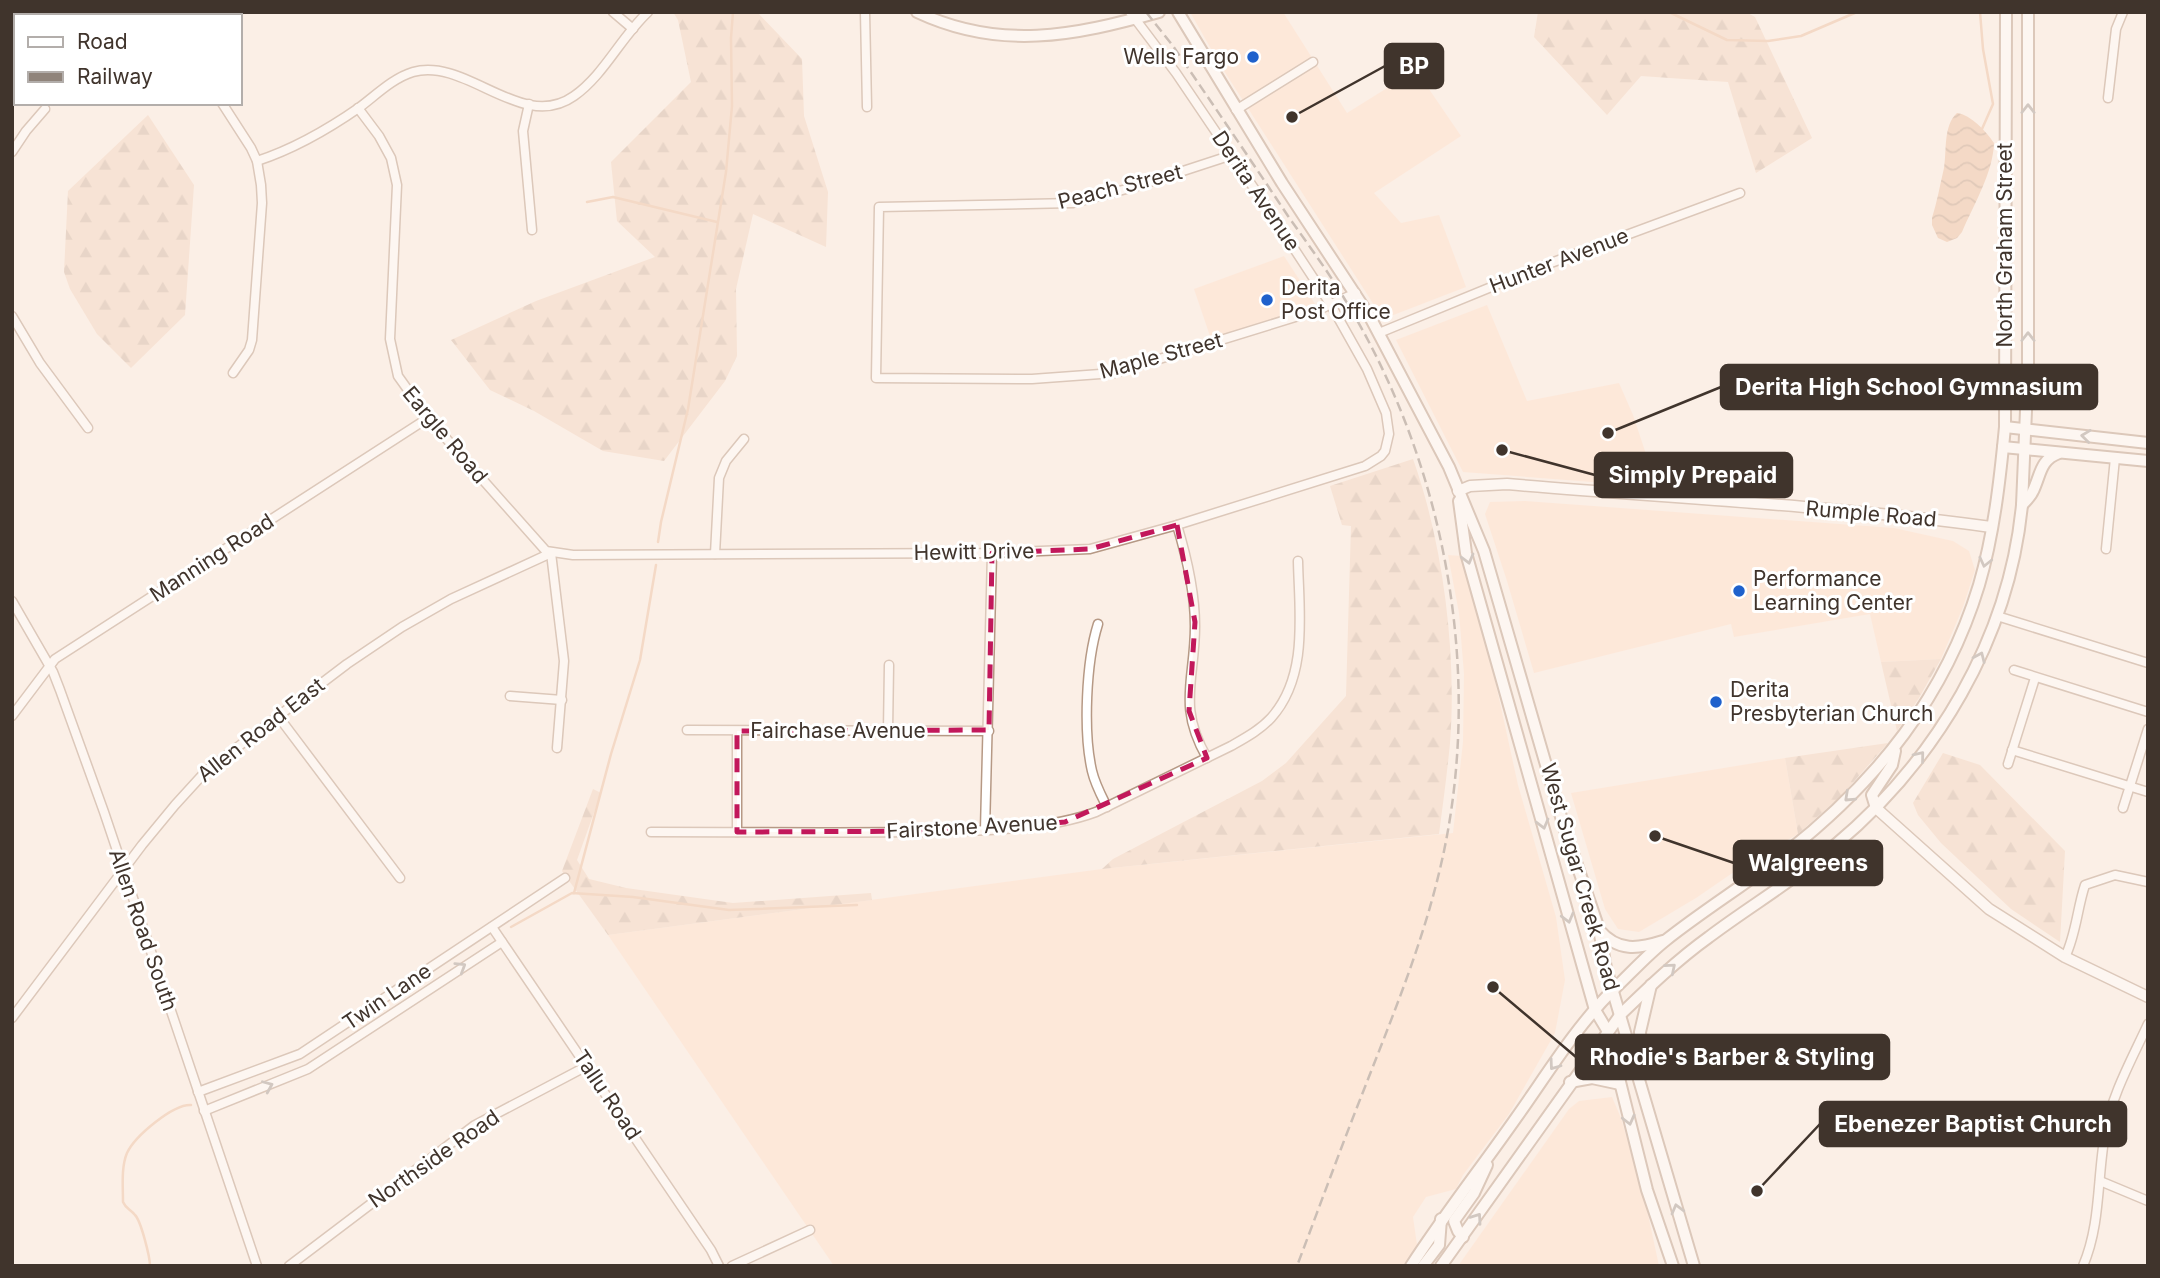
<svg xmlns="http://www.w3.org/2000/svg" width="2160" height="1278" font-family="Inter,sans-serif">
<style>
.built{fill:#ffe0cb}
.forest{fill:url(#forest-firs)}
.water{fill:url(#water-waves)}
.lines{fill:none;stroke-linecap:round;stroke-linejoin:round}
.stream{stroke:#ebbfa0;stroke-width:2.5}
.minor-casing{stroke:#b69985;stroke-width:11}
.tertiary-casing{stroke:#b69985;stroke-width:13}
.secondary-casing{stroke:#b69985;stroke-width:14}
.minor{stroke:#fff;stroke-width:8}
.tertiary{stroke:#fff;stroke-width:10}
.secondary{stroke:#fff;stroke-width:10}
.rail{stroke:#90847b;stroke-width:2.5;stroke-dasharray:10 5;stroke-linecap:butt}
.oneway{stroke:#a09a96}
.marked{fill:none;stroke:#c2185b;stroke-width:5;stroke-dasharray:14 9;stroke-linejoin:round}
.poi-dot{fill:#1f61cc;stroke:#fff;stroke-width:2.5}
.labels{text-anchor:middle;stroke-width:6;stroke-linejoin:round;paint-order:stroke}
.poi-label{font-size:21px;fill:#40342c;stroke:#fff;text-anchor:start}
.street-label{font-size:21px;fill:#40342c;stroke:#fff}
.leader{fill:none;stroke:#40342c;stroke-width:2.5}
.callout-dot{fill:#40342c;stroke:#fff;stroke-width:2.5}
.callout{fill:#40342c;stroke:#40342c;stroke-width:2.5}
.callout-label{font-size:23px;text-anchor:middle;font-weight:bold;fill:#fff}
</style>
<defs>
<pattern id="forest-firs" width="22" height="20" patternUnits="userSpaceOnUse" patternTransform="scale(1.75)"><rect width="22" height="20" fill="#f2d5c0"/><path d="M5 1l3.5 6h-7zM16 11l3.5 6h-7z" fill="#d1b7a5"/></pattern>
<pattern id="water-waves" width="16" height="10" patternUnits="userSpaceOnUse" patternTransform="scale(1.75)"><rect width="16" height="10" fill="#ebbfa0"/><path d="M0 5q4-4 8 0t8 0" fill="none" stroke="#c09c83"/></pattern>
</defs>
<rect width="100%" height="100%" fill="#fbefe6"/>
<g class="built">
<polygon points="1190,12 1283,12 1347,113 1416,70 1461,136 1374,193 1401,223 1439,215 1466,287 1383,319 1219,63"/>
<polygon points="1284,256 1317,307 1211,339 1194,289"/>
<polygon points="1487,305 1527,401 1619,383 1633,415 1657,487 1463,472 1396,340"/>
<polygon points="1525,501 1894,528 1953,541 1969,551 1975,570 1963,607 1941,659 1881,662 1870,614 1734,637 1731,624 1534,673 1507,581 1485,514 1490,502"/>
<polygon points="1448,555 1461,556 1495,680 1518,785 1556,917 1565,980 1555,1033 1509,1114 1463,1175 1456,1189 1426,1197 1413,1217 1417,1245 1403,1266 834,1266 608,935 1102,869 1453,833 1463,742 1464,674 1459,613"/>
<polygon points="1785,758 1798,834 1747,863 1696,898 1639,932 1618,929 1605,909 1571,793"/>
<polygon points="1612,1097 1621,1118 1646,1205 1659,1266 1458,1266 1569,1109 1579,1101"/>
</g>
<g class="forest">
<polygon points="673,12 757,12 802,59 804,116 828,192 826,247 753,214 736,289 737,356 725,381 664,461 603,451 534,411 490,390 451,340 536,301 655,257 617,221 611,162 691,82 678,20"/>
<polygon points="1538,12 1746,12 1755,17 1812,138 1756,173 1728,82 1641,76 1607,115 1534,37"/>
<polygon points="148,115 194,185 185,315 131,368 97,334 70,289 64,272 68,191"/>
<path d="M1413,459c30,84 44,195 37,284 -3,31 -7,61 -11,91l-337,35 11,-10 149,-78 24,-18 60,-67 5,-170 -9,-1 -12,-39z"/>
<polygon points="1941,659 1919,698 1897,731 1881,662"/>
<polygon points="1888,743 1842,795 1798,834 1785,758"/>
<polygon points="1943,753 1980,765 2065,851 2060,942 2011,909 1941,843 1918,815 1913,803"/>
<polygon points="593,789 601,793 577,860 589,879 626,888 733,903 871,893 872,900 608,935 562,871"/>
</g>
<path class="water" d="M1957,113c14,2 29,18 37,30 -1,30 -20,61 -32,89l-5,6 -10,4 -9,-4 -6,-13v-7c5,-16 8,-33 12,-50 3,-18 -1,-42 13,-55z"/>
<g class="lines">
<g class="stream">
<polyline points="1669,12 1727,40 1768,41 1801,36 1857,12"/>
<polyline points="1980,12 1983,49 1993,104 1982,129"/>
<polyline points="587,202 613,197 717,222"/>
<polyline points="658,542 661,522 688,409 726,172 732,106 731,38 733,12"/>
<polyline points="574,893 611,754 640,660 656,565"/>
<polyline points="511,927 572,893 633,897 729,910 857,905"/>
<path d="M150,1266c0,-9 -9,-45 -15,-51 -5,-6 -9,-6 -12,-13 0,-15 -2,-35 4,-49 8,-17 46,-49 64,-48"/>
</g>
<g class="minor-casing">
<g id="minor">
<polyline points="613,12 633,29"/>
<polyline points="865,12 867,107"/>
<polyline points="2108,98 2116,29 2123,12"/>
<polyline points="222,103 251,148 257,161 261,185 262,203 252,340 249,350 233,373"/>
<polyline points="529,104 523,131 532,230"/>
<polyline points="358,108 379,136 391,158 397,185 390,339 398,376 428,418 546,551 573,555 992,553 1090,549 1177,525 1365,466 1381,456 1385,451 1389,434 1386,413 1367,369 1331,305 1270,212 1176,73 1130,12"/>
<polyline points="1236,110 1313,62"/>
<polyline points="12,152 26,131 45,109"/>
<polyline points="1232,155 1134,187 1073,203 879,207 876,378 1032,379 1114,373 1318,310 1356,293"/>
<path d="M257,161c37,-12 70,-31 103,-54 16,-12 33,-29 53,-35 54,-15 109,61 161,24 30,-21 47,-59 74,-84"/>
<polyline points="12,316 40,363 88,428"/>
<polyline points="1379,333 1540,267 1740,193"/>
<path d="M1177,525c10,33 18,66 18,101 0,54 -18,80 12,132"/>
<polyline points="2106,549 2115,458"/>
<polyline points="551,553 564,661 557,748"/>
<polyline points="715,554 719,478 726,461 744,439"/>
<polyline points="12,601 53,672 60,690 104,812 257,1266"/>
<polyline points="1997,616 2148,663"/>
<path d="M1098,624c-12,38 -15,108 -6,147 3,13 9,24 15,36"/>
<polyline points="2014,670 2148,712"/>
<polyline points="510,696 562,700"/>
<polyline points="12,716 55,659 428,418"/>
<polyline points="278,716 400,878"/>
<polyline points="687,730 989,731"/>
<polyline points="737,731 737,832"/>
<polyline points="888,731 889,665"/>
<polyline points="2012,750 2148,792"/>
<polyline points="2008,764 2035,678"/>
<polyline points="2123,808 2148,729"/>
<polyline points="985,830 992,553"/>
<path d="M651,832c87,0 174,1 261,0 57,-1 130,0 184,-20l135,-66c14,-8 29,-16 40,-28 38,-42 28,-106 27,-157"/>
<polyline points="492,927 711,1250 719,1266"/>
<path d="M2065,957c11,-22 12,-48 20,-72l30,-10 33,7"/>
<polyline points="12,1018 142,845 175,805 206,771 347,664 402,627 451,599 551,553"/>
<polyline points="198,1092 300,1054 565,878"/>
<polyline points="204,1111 308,1069 502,942"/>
<polyline points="2100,1181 2148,1201"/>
<polyline points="289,1266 475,1125 587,1066"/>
<polyline points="732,1266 810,1230"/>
<path d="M2083,1266c18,-42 14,-88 22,-132 6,-38 27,-75 43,-110"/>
</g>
</g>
<g class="tertiary-casing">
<g id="tertiary">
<path d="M1458,491l12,-5 37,-2c161,14 324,21 484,43"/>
<polyline points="1876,808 1989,909 2065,957 2148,997"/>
</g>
</g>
<g class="secondary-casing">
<g id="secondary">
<path d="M917,12c83,39 157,24 242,0"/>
<polyline points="1178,12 1282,183 1370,317 1449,467 1484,551 1564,827 1599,929 1606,968 1694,1266"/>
<polyline points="2005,427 2148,443"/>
<polyline points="2003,447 2148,461"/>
<polyline points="1459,501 1466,553 1595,1010 1607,1030 1647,1190 1673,1266"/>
<path d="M2022,505c4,-4 9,-9 11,-14 8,-17 7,-31 26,-38"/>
<polyline points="1876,808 1872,795 1892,765 1895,751"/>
<path d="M1599,930c19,22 39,19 64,11"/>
<polyline points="1635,1060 1641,1049 1640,1032 1651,985"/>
<polyline points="1570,1082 1592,1078 1620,1084"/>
<polyline points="1463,1237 1458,1231 1454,1221 1474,1193 1487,1165"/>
<path d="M1411,1266c33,-51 70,-98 105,-148 30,-42 59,-90 96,-127 18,-17 35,-36 54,-51 39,-31 82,-57 121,-88 91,-72 158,-155 192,-267 15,-51 21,-106 26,-158l1,-415"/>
<polyline points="1423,1266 1439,1245 1441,1219"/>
<path d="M1441,1266l180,-252c28,-27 56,-54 88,-77 41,-31 86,-57 125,-91 102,-85 175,-207 188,-341l6,-142v-351"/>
</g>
</g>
<use href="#minor" class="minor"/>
<use href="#tertiary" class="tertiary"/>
<use href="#secondary" class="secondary"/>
<path class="rail" d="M1146,12l27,34c39,57 77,113 115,170 19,27 39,54 56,82 103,168 142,383 95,575 -18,75 -48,147 -76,219 -23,58 -44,116 -66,174"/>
</g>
<defs><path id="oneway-chevron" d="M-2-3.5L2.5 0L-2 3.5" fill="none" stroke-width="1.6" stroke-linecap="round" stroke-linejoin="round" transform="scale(1.75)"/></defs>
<g class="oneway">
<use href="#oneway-chevron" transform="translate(2028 109) rotate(-90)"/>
<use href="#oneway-chevron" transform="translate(2028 337) rotate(-90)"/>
<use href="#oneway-chevron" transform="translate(2086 436) rotate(-173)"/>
<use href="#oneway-chevron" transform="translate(1468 559) rotate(75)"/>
<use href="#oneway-chevron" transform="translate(1985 562) rotate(103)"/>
<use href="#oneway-chevron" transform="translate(1980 657) rotate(-66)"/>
<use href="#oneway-chevron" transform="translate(1920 756) rotate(-51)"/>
<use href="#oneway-chevron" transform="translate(1849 797) rotate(137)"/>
<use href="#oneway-chevron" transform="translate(1543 824) rotate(75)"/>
<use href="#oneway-chevron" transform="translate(1568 918) rotate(75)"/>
<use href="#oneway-chevron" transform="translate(461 967) rotate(-32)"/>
<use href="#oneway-chevron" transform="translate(1671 968) rotate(-40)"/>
<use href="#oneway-chevron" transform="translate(1554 1065) rotate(126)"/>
<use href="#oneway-chevron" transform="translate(268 1086) rotate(-23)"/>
<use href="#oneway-chevron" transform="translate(1629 1120) rotate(76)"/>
<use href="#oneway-chevron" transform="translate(1677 1209) rotate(-105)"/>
<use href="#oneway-chevron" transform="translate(1477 1218) rotate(-55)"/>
</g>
<path d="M0 0H2160V1278H0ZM1177,525l18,97 -6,89 18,47 -142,64 -101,9 -227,1v-101l252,-1 3,-177 98,-4z" fill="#fbefe6" fill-opacity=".55" fill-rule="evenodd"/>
<path class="marked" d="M1177,525l18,97 -6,89 18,47 -142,64 -101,9 -227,1v-101l252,-1 3,-177 98,-4z"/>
<g class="poi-dot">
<circle cx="1253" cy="57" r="7"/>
<circle cx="1267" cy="300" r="7"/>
<circle cx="1739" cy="591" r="7"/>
<circle cx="1716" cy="702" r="7"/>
</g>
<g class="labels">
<g class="poi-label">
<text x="1239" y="64" text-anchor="end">Wells Fargo</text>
<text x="1281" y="295">Derita<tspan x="1281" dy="24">Post Office</tspan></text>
<text x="1753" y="586">Performance<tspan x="1753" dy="24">Learning Center</tspan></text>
<text x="1730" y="697">Derita<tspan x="1730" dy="24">Presbyterian Church</tspan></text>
</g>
<g class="street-label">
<text transform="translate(1120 187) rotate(-14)" y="7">Peach Street</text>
<text transform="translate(1256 191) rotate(56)" y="7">Derita Avenue</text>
<text transform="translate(2005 245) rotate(-90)" y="7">North Graham Street</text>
<text transform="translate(1559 261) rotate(-21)" y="7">Hunter Avenue</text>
<text transform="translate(1161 356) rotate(-15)" y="7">Maple Street</text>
<text transform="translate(445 435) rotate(50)" y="7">Eargle Road</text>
<text transform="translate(1871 514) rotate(5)" y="7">Rumple Road</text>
<text transform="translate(974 552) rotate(-1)" y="7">Hewitt Drive</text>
<text transform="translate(212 558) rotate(-33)" y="7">Manning Road</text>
<text transform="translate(261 730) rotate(-38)" y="7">Allen Road East</text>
<text x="838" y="738">Fairchase Avenue</text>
<text transform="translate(972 827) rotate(-3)" y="7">Fairstone Avenue</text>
<text transform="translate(1580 877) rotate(74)" y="7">West Sugar Creek Road</text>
<text transform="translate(143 930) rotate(71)" y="7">Allen Road South</text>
<text transform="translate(387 997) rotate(-34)" y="7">Twin Lane</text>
<text transform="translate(607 1095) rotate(56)" y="7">Tallu Road</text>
<text transform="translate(434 1159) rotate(-35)" y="7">Northside Road</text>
</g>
</g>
<path class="leader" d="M1292 117L1385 66M1608 433L1721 387M1502 450L1595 475M1655 836L1734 863M1493 987L1576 1057M1757 1191L1820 1124"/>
<g class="callout-dot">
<circle cx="1292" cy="117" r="7"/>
<circle cx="1608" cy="433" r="7"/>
<circle cx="1502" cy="450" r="7"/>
<circle cx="1655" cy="836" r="7"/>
<circle cx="1493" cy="987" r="7"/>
<circle cx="1757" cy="1191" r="7"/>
</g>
<g class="callout">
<rect x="1385" y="44" width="58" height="44" rx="7"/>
<rect x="1721" y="365" width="376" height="44" rx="7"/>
<rect x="1595" y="453" width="197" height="44" rx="7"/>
<rect x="1734" y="841" width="148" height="44" rx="7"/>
<rect x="1576" y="1035" width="313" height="44" rx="7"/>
<rect x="1820" y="1102" width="306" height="44" rx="7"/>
</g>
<g class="callout-label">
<text x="1414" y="74">BP</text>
<text x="1909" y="395">Derita High School Gymnasium</text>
<text x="1693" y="483">Simply Prepaid</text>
<text x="1808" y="871">Walgreens</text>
<text x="1732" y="1065">Rhodie's Barber &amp; Styling</text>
<text x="1973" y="1132">Ebenezer Baptist Church</text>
</g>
<rect width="2160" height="1278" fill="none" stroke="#40342c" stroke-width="28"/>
<rect x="14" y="14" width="228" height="91" fill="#ffffff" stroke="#b3aeab" stroke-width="2"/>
<rect x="28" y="37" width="35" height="10" fill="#ffffff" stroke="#b3aeab" stroke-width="2"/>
<text x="77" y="49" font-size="21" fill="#40342c">Road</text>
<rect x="28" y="72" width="35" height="10" fill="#90847b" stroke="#b3aeab" stroke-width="2"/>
<text x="77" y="84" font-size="21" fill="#40342c">Railway</text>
</svg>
